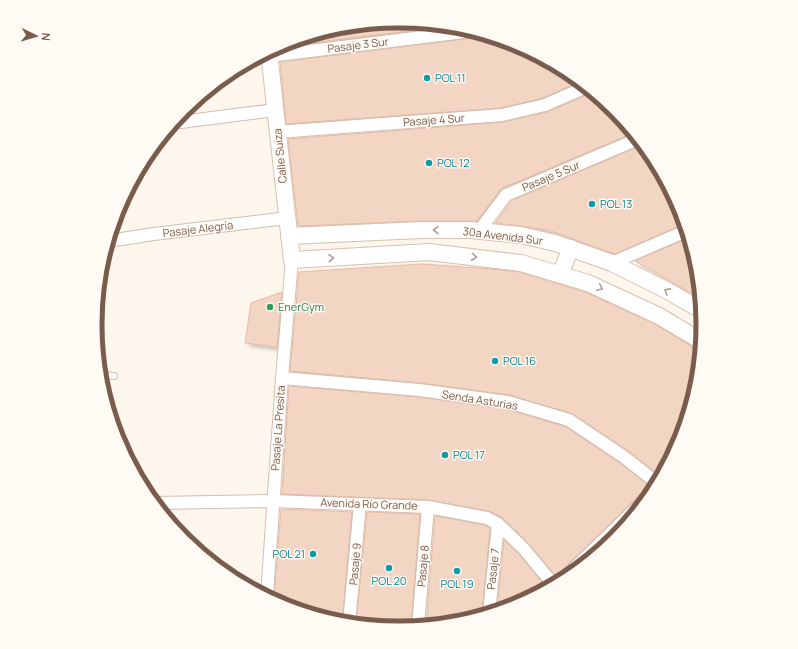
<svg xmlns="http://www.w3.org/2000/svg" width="798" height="649" font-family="Manrope,sans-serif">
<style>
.building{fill:#f3d5c3;stroke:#e6bba3;filter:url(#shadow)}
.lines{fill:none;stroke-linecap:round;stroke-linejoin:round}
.lane-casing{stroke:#d1beb0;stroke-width:8}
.street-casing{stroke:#d1beb0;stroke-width:14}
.secondary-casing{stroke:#d6c0b0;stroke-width:18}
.lane{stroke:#fff;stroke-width:6}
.street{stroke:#fff;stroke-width:12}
.secondary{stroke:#fff;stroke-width:16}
.oneway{stroke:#af9d94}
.culture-dot{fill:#0f9aa8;stroke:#fffaf3;stroke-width:1.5}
.leisure-dot{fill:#2e9e5b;stroke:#fffaf3;stroke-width:1.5}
.labels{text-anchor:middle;stroke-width:3;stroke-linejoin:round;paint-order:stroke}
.street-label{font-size:11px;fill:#7a5c4d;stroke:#fffaf3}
.culture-label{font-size:11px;fill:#0d838f;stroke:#fffaf3;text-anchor:start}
.leisure-label{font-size:11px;fill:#27864d;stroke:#fffaf3;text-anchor:start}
.rim{fill:none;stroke:#7a5c4d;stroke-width:5}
</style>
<defs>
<filter id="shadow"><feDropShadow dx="4.5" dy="2.5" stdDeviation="2" flood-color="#0004"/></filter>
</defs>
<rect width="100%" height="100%" fill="#fdf6ec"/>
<g class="building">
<polygon points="399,21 450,26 278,47 283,44 340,27"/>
<polygon points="479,33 515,44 568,72 579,82 543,98 501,108 286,124 280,62 473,38 477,37"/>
<polygon points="592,92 614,110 633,133 503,188 500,190 477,221 421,221 298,226 288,139 504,122 548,112 589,94"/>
<polygon points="642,145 651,156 679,209 684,224 615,254 551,231 522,226 495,223 511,201"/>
<polygon points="688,238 697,266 700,298 635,261"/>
<polygon points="422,264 491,269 519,272 585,292 655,324 696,349 700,350 697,384 679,441 660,476 629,451 573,414 510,395 420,383 290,371 299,272"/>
<polygon points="282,292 277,347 245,343 251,303"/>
<polygon points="289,386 418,397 506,409 566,427 620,463 653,489 652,491 650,490 647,490 643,492 556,576 528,543 503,518 489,511 428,500 282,494"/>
<polygon points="281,509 352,512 342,622 283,605 273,600 274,597"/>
<polygon points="367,512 420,514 411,627 399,628 356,624"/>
<polygon points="435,516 484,525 490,528 482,615 458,622 426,625"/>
<polygon points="504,540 518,553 547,588 515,605 497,610"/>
</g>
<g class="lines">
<g class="lane-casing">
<polyline id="lane" points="100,375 114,376"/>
</g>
<g class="street-casing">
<g id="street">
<polyline points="269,56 472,31"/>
<polyline points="173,123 275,110"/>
<polyline points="277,132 502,115 545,105 586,87"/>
<polyline points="479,231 506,195 638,139"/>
<polyline points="109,241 154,234 287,218"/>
<polyline points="612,263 686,231"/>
<polyline points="282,378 419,390 508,402 569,420 624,457 657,483"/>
<polyline points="155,503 273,501 428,507 487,518 498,524 523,548 553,584"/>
<polyline points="561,581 648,497"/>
<polyline points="267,596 282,378 292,260"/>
<polyline points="489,613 498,524"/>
<polyline points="349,623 360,504"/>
<polyline points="418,626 428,507"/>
</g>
</g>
<g class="secondary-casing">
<g id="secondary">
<polyline points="269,52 292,260 429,252 521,263 588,283 659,316 701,341"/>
<polyline points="289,236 421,230 470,230 521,235 555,243 612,263 666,290 701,310"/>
<polyline points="560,274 571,248"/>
</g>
</g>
<use href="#lane" class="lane"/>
<use href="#street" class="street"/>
<use href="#secondary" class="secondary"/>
</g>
<defs><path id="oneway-chevron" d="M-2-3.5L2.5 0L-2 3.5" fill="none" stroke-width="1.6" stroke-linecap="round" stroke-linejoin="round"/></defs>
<g class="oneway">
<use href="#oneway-chevron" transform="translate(436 230) rotate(-179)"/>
<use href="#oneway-chevron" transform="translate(474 257) rotate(7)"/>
<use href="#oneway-chevron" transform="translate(331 258) rotate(-3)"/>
<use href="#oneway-chevron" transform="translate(600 288) rotate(25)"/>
<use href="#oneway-chevron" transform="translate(667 291) rotate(-151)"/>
</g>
<g class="culture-dot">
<circle cx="427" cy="78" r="4"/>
<circle cx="429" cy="163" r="4"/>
<circle cx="592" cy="204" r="4"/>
<circle cx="495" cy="361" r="4"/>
<circle cx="445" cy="455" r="4"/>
<circle cx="313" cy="554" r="4"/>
<circle cx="389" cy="568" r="4"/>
<circle cx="457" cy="571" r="4"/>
</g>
<circle class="leisure-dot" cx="270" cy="307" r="4"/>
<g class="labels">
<g class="street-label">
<text transform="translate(358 45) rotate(-7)" y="4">Pasaje 3 Sur</text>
<text transform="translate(434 120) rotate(-4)" y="4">Pasaje 4 Sur</text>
<text transform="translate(280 156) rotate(-96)" y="4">Calle Suiza</text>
<text transform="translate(551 176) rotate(-23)" y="4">Pasaje 5 Sur</text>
<text transform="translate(198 229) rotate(-7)" y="4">Pasaje Alegría</text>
<text transform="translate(503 236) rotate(7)" y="4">30a Avenida Sur</text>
<text transform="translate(480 400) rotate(9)" y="4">Senda Asturias</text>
<text transform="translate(278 428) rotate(-86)" y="4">Pasaje La Presita</text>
<text transform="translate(369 504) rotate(2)" y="4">Avenida Río Grande</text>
<text transform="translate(355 564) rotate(-85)" y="4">Pasaje 9</text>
<text transform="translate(423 566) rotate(-85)" y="4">Pasaje 8</text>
<text transform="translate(493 569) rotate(-84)" y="4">Pasaje 7</text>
</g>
<g class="culture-label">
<text x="435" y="82">POL 11</text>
<text x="437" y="167">POL 12</text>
<text x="600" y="208">POL 13</text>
<text x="503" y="365">POL 16</text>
<text x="453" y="459">POL 17</text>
<text x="305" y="558" text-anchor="end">POL 21</text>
<text x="389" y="585" text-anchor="middle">POL 20</text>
<text x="457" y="588" text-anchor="middle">POL 19</text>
</g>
<g class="leisure-label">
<text x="278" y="311">EnerGym</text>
</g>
</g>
<path d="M0 0H798V649H0ZM398 28H400A296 296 0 0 1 696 324V325A296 296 0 0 1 400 621H398A296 296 0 0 1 102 325V324A296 296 0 0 1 398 28Z" fill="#fffaf3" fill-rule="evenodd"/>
<path class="rim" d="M398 28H400A296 296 0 0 1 696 324V325A296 296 0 0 1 400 621H398A296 296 0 0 1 102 325V324A296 296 0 0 1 398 28Z"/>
<g transform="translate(36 36) rotate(95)" stroke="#fffaf3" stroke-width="3" paint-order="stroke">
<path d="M0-3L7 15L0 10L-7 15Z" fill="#7a5c4d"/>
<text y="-6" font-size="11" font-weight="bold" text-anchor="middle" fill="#7a5c4d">N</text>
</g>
</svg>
